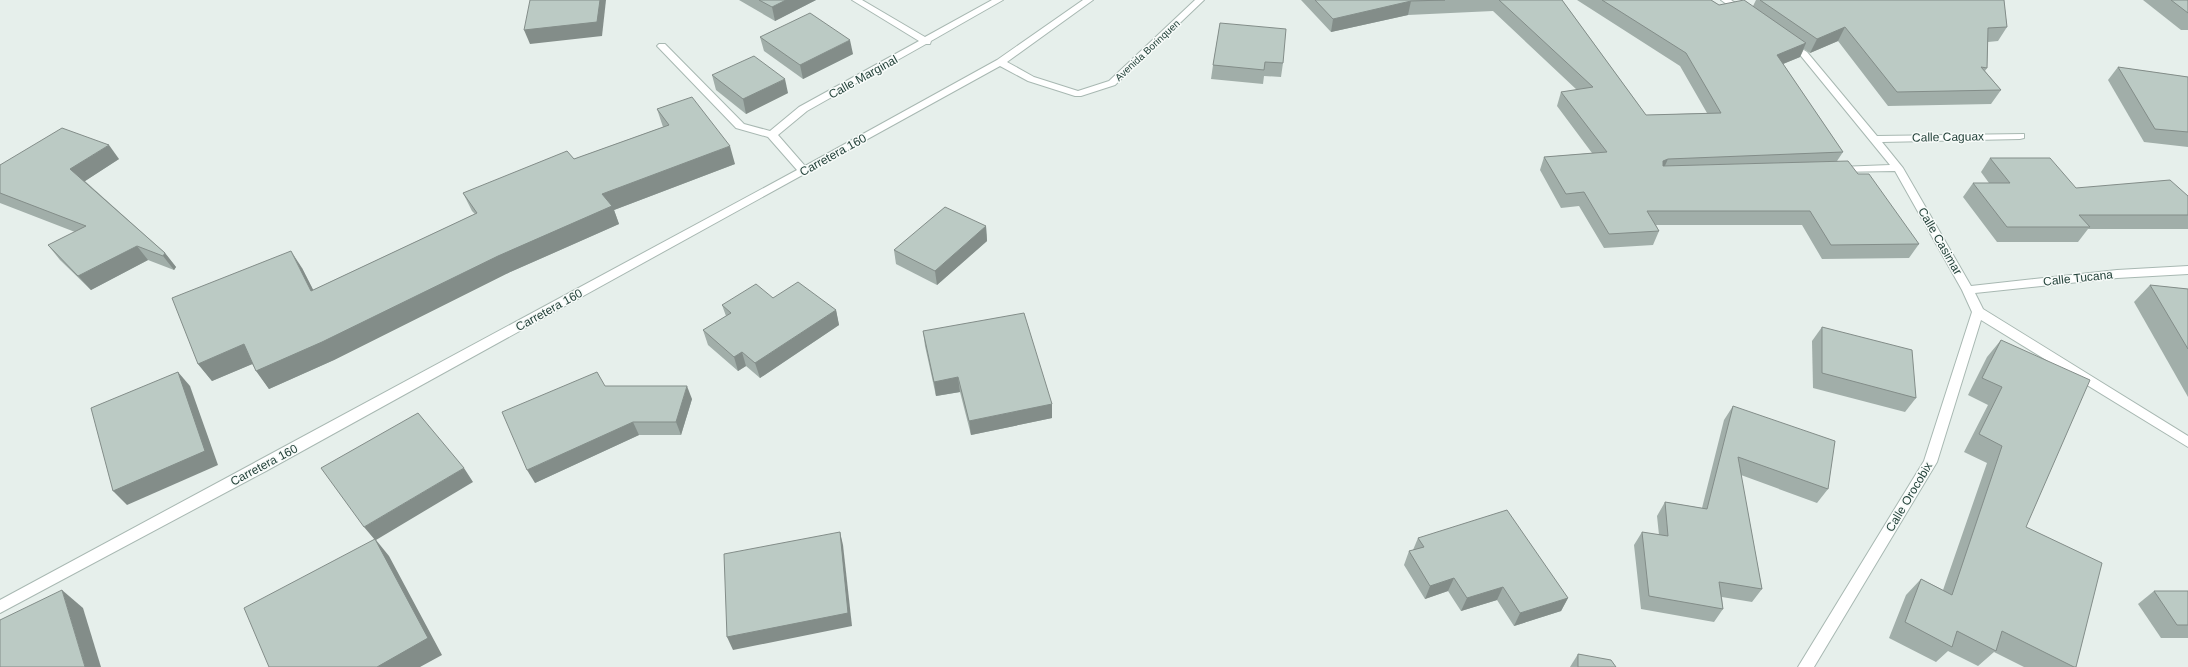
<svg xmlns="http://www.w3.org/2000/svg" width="2188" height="667" font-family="Arial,sans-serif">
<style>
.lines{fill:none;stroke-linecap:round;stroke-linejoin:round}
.minor-casing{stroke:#a8b8b2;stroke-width:2}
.minor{fill:#fff;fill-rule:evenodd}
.wall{fill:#a1aea9}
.shaded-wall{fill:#838d89}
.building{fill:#bbcac4;stroke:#838d89}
.labels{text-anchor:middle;stroke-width:3;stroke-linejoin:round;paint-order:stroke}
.far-street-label{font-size:10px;fill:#24423a;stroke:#f7fbf9}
.street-label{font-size:12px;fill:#24423a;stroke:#f7fbf9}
</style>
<rect width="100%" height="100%" fill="#e6efeb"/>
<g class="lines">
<g class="minor-casing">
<g id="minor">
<polygon points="852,0 862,0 925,37 992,0 1003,0 931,41 930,44 926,44 807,111 778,135 805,166 997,60 1083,0 1093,0 1007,62 1034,77 1078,91 1109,81 1195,0 1204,0 1115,85 1081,96 1075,96 1028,81 1000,66 266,471 0,613 0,600 797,170 768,137 736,128 657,46 659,44 665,44 744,124 770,131 799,107 919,41"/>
<polygon points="1721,0 1731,0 1747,11 1745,13 1739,13"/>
<polygon points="1788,40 1807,52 1877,136 2024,134 2024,138 2020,139 1882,142 1903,168 1971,286 2117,270 2188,266 2188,274 2117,278 1975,293 1983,309 2188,436 2188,447 1981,320 1937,462 1814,667 1798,667 1924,461 1972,312 1962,290 1895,171 1835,172 1834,170 1835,168 1839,167 1890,165 1801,56 1785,45 1783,43"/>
</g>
</g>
<use href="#minor" class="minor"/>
</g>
<g class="wall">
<polygon points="739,0 816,0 775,21"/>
<polygon points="1301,0 1562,0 1646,115 1707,113 1680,66 1577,0 1711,0 1719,5 1753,6 1756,0 2004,0 2007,27 1998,41 1988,42 1987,68 1985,71 2001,90 1991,104 1888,106 1838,41 1810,53 1804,49 1800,57 1783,64 1843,152 1837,161 1858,174 1919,244 1909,258 1822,259 1802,225 1656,225 1659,231 1653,245 1604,248 1579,206 1561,208 1540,170 1544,157 1592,153 1557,106 1561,92 1577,90 1493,11 1408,15 1331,32"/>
<polygon points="2143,0 2188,0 2188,30 2181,30"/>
<polygon points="1220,23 1283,63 1281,77 1264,76 1263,84 1211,79 1213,65"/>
<polygon points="760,37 853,54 803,79 764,51"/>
<polygon points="2118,67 2188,77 2188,147 2144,142 2108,80"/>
<polygon points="712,75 788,93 746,114 716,90"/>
<polygon points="657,109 735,164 614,210 619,224 506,274 334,360 269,389 252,364 212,381 198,364 302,268 313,290 475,214 472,211 463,193 574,159 663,127"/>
<polygon points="1990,158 2076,188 2188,196 2188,229 2088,229 2078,242 1997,242 1963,197 1973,183 1989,183 1981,172"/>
<polygon points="119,159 85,181 165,253 176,267 174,270 148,260 91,290 60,260 48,245 75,232 0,203 0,165"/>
<polygon points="986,226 987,241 937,285 896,264 894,250"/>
<polygon points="2150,285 2188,289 2188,397 2134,302"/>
<polygon points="773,298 836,310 839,325 760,378 746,366 738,371 708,345 703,330 726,316 722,305"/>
<polygon points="1822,327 1916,398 1905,412 1813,388 1812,341"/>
<polygon points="923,331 1052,404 1052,418 971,435 960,392 936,396 925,346"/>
<polygon points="2001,340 2026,527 2076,667 2024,667 1994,652 1978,666 1948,651 1936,662 1889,638 1906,595 1921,579 1943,590 1987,463 1964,452 1988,405 1968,395 1987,357"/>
<polygon points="605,386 692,399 681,435 639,435 535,483"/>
<polygon points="1733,406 1828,489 1817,503 1741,475 1762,589 1752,602 1722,597 1723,609 1714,622 1641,609 1634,545 1642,532 1659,535 1657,516 1665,502 1702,508 1724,420"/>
<polygon points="1418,538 1568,598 1561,611 1514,626 1497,600 1461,611 1448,591 1425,599 1404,565 1409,551 1413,550"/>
<polygon points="2154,591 2188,591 2188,638 2161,638 2138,604"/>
<polygon points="1578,654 1616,667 1570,667"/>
</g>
<g class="shaded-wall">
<polygon points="600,0 606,0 602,36 530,44 524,30"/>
<polygon points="786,0 816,0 775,21 772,7"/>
<polygon points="1411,1 1408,15 1331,32 1333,19"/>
<polygon points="1845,27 1838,41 1810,53 1817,39"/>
<polygon points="850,40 853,54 803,79 800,65"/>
<polygon points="1806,43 1800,57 1771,69 1777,55"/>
<polygon points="785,79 788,93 746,114 743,99"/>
<polygon points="109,145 119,159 82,183 70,169"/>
<polygon points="730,146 735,164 614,210 619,224 506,274 334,360 269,389 256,371 602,194"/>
<polygon points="1668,159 1662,172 1663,161"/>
<polygon points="986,226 987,241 937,285 935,271"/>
<polygon points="137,246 148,260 91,290 78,276"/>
<polygon points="291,251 302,268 323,309 311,291"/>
<polygon points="165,253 176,267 174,270 163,256"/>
<polygon points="836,310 839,325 760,378 755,363"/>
<polygon points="244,344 257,362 212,381 198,364"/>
<polygon points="742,352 746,366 738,371 734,357"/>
<polygon points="178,372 190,386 218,465 127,505 113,491"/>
<polygon points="958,377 960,392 936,396 934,382"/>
<polygon points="687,386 692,399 681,435 676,422"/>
<polygon points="1052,404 1052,418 971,435 969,421"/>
<polygon points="633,422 639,435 535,483 527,470"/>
<polygon points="464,468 473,482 376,540 389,556 442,655 420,667 377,667 375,540 364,527"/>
<polygon points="840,532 843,545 852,626 733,650 727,637"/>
<polygon points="1454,578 1448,591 1425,599 1430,586"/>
<polygon points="1503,587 1497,600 1461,611 1467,598"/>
<polygon points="62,590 83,608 101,667 85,667"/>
<polygon points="1568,598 1561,611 1514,626 1520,613"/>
</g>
<g class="building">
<polygon points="530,0 600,0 597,22 524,30"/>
<polygon points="759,0 786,0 772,7"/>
<polygon points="1315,0 1445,0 1411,1 1333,19"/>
<polygon points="1499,0 1562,0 1646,115 1721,113 1686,53 1602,0 1711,0 1719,5 1744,0 1806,43 1777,55 1843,152 1668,159 1663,161 1663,166 1848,161 1858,174 1869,174 1919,244 1831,245 1810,211 1647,211 1659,231 1609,234 1584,192 1566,194 1544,157 1607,152 1561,92 1593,87"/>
<polygon points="1760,0 2004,0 2007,27 1988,28 1987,68 1981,67 2001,90 1897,92 1845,27 1817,39"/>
<polygon points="2171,0 2188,0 2188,13"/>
<polygon points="810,13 850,40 800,65 760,37"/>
<polygon points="1220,23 1286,29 1283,63 1265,62 1264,70 1213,65"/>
<polygon points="754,56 785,79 743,99 712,75"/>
<polygon points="2118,67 2188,77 2188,132 2155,129"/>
<polygon points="692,97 730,146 602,194 612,206 498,256 322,342 256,371 244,344 198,364 172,298 291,251 311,291 477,213 463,193 567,151 574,159 669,125 657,109"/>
<polygon points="62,128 109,145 70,169 165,253 163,256 137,246 78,276 48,245 86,226 0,193 0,165"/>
<polygon points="1990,158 2050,158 2076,188 2170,180 2188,196 2188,215 2079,215 2090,227 2007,227 1973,183 2010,183"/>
<polygon points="945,207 986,226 935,271 894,250"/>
<polygon points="798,282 836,310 755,363 742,352 734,357 703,330 731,313 722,305 756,284 773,298"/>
<polygon points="2150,285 2188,289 2188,349"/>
<polygon points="1024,313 1052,404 969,421 958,377 934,382 923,331"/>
<polygon points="1822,327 1912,350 1916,398 1822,373"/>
<polygon points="2001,340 2090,380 2026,527 2102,563 2076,667 2074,667 2002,631 1996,651 1957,631 1952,647 1905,622 1921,579 1952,595 2002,446 1979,434 2002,387 1982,378"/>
<polygon points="178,372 205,451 113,491 91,408"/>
<polygon points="597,372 605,386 687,386 676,422 633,422 527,470 502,412"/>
<polygon points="1733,406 1835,441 1828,489 1738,457 1762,589 1719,582 1723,609 1649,596 1642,532 1668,536 1665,502 1707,509"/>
<polygon points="418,413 464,468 364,527 321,468"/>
<polygon points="1507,510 1568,598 1520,613 1503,587 1467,598 1454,578 1430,586 1409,551 1424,547 1418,538"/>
<polygon points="840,532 848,613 727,637 724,554"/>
<polygon points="375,539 428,638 377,667 269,667 244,608"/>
<polygon points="62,590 85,667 0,667 0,620"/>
<polygon points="2154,591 2188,591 2188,625 2177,625"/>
<polygon points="1578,654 1611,660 1616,667 1578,667"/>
</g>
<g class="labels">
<g class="far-street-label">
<text transform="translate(1147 50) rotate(-43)" y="4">Avenida Borinquen</text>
</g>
<g class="street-label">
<text transform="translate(863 77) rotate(-29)" y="4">Calle Marginal</text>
<text transform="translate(1948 137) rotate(-1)" y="4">Calle Caguax</text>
<text transform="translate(833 155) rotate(-29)" y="4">Carretera 160</text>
<text transform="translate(1940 241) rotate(60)" y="4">Calle Casimar</text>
<text transform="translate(2078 278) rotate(-6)" y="4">Calle Tucana</text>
<text transform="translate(549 310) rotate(-29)" y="4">Carretera 160</text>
<text transform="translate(264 465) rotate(-28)" y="4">Carretera 160</text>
<text transform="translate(1909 497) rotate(-59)" y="4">Calle Orocobix</text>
</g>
</g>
</svg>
